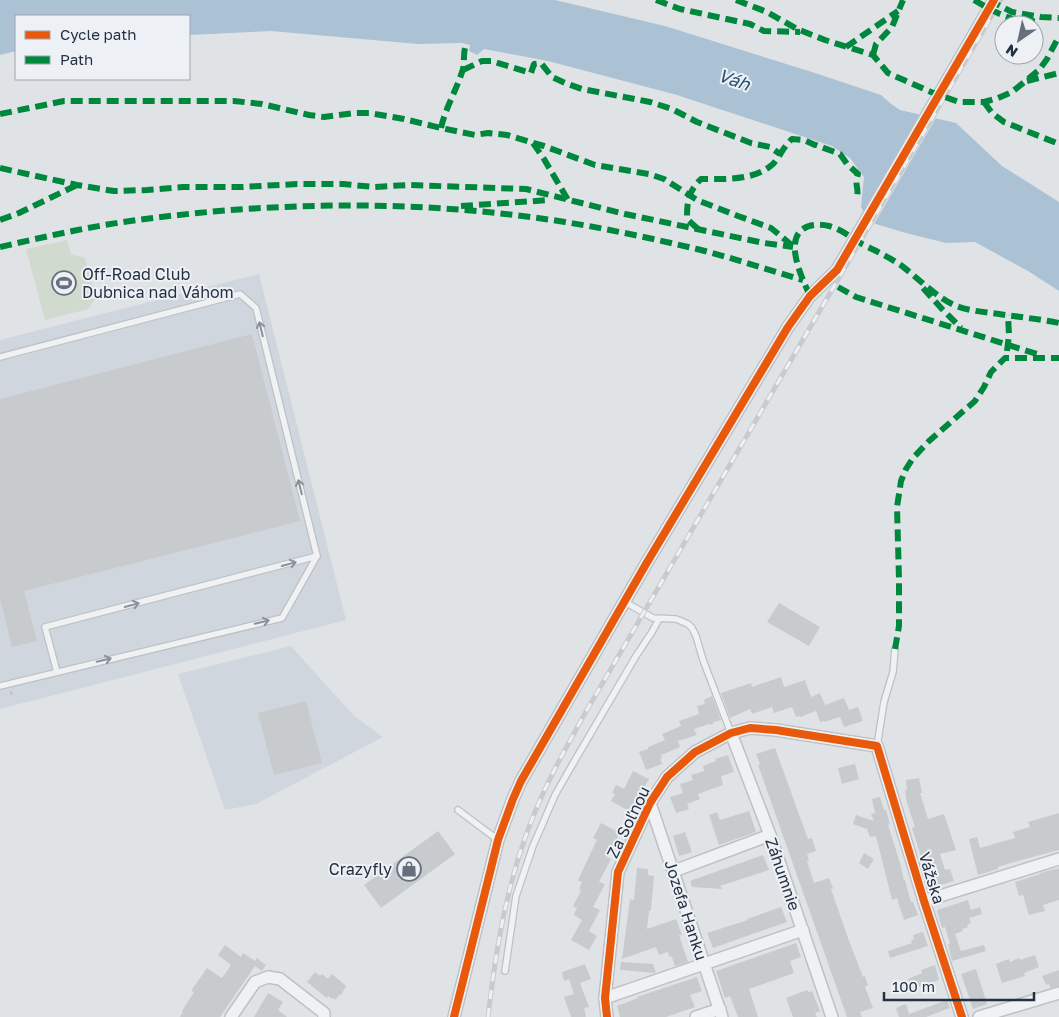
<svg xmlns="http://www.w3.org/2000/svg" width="1059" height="1017" font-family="'Golos Text',sans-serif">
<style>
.built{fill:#d0d6dd}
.green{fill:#d1dacf}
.water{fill:#abc1d4}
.pier{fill:#e0e3e6}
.building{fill:#c8cbce}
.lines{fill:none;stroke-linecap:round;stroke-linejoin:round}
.service-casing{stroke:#bec1c4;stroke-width:8}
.minor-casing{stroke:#bec1c4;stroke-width:14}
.path{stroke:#bec1c5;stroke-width:2;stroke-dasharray:4 4;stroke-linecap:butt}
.service{stroke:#eff1f3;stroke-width:5.5}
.minor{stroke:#eff1f3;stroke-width:11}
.rail-casing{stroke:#c8cbce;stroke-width:5}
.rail{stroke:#edf1f6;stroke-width:3;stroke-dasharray:9;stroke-linecap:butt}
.quiet{stroke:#00873e;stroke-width:6;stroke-dasharray:12 6;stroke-linecap:butt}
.cycleway-casing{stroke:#edf1f6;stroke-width:11}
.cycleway{stroke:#e8590c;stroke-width:8}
.oneway{stroke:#8a919a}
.labels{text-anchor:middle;stroke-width:4;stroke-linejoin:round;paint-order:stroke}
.poi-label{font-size:16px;fill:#253141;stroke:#edf1f6;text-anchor:start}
.street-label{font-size:16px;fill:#253141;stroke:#edf1f6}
.water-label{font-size:18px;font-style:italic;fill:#2b5279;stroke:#edf1f6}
</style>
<rect width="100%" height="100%" fill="#e0e3e6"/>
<g class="built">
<polygon points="259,274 346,620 0,709 0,340"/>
<polygon points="291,646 354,716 383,737 256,804 225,810 178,674"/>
</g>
<polygon class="green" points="67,240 71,254 85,258 96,298 88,309 45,320 26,249"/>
<polygon class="water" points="0,0 555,0 665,26 815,73 881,95 890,103 900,110 956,123 1002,166 1059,202 1059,291 1028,271 975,242 946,243 906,233 869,222 861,207 864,177 850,158 832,146 677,95 548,61 484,49 477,55 469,51 470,45 462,43 418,44 271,31 189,35 189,16 16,16 16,51 0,55"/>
<polygon class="pier" points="926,114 937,116 873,226 867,224"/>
<g class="building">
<polygon points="252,334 300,521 24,591 37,641 12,647 0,599 0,399"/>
<polygon points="779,603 820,627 809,646 767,622"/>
<polygon points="781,677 784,687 805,680 811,697 820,693 825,705 844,698 849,710 858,707 863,721 844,727 840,717 824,722 824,721 820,722 816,711 800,717 800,716 796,717 792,707 774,713 772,707 752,714 750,709 730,718 721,693 751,683 752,687"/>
<polygon points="712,696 721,720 714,722 712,725 709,724 694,729 697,735 678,741 680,747 661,755 662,758 660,759 662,764 646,770 639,752 648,749 648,747 665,740 662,734 681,726 679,721 699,714 697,706 705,704 704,700"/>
<polygon points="306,701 322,763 274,775 258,713"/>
<polygon points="775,748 808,839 812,838 816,851 807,854 809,860 807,861 814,883 829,878 833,888 831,889 848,938 863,977 865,976 868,985 865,987 873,1008 860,1012 862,1017 847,1017 758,765 760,764 756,754"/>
<polygon points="728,755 734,772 721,776 723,785 698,794 700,799 687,804 689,809 676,813 670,797 683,793 680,784 693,780 691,775 704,771 703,766 716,761 715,759"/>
<polygon points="855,764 859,779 842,784 838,768"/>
<polygon points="633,771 649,779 631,812 611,801 615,794 612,793 616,785 624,789"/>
<polygon points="919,778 922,793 920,793 928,819 944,814 956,850 940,854 945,870 950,869 954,881 931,888 912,828 915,827 907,803 905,790 907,790 906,780"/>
<polygon points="880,797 884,810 886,810 890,824 888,825 890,831 900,863 904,880 905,880 911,902 913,902 918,915 904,920 898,902 899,901 898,901 897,898 892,900 876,836 870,837 867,829 853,824 856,815 874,821 871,814 875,813 872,799"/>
<polygon points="749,811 756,832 719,845 709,815 717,812 720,820"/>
<polygon points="1059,813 1059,850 1014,862 998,867 998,869 978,875 969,839 977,837 980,848 997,843 1015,838 1013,832 1030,827 1028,822"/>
<polygon points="601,823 620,833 607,857 611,859 599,882 605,884 593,907 600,910 589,931 597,936 589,950 571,940 582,920 574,915 577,908 573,906 581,891 579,889 582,882 578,880 597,840 593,838"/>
<polygon points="438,831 455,854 381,908 364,885"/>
<polygon points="685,832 692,852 679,856 673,836"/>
<polygon points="864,853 874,859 868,869 859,863"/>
<polygon points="763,855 769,870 720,886 722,889 692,887 690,881"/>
<polygon points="637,868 648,869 648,875 654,876 651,910 649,911 647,929 676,919 682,935 679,935 688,962 675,966 672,957 669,956 668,952 659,955 656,947 622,959 630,899 634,900"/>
<polygon points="1059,868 1059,900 1043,905 1045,911 1029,915 1023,895 1019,896 1015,882 1040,874 1040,873"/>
<polygon points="968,900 971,910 980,907 982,914 969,918 971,923 967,925 968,927 962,929 963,931 955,934 961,951 984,945 986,951 952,961 948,944 950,944 945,927 942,928 937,910"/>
<polygon points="781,907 787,922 713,948 707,933 748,920 747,919"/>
<polygon points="923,932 928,946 890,958 888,951 912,943 911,940 914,939 913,935"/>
<polygon points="796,943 801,957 790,961 794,973 749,989 758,1017 738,1017 730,996 725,998 716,971"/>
<polygon points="225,945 241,957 243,953 255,961 257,958 266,965 262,971 255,966 220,1017 180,1017 183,1012 182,1011 194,992 191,991 207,968 222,978 231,965 218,955"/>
<polygon points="1035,955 1039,967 1024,973 1025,976 1002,983 996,964 1009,959 1010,962 1019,958 1020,960"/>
<polygon points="621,962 653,964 656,973 620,970"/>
<polygon points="585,964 591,979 580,983 589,1007 584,1008 586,1017 571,1017 564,997 574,994 569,979 564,981 562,972"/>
<polygon points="935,965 939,980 912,989 908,979 922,973 921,970"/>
<polygon points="976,969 987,1004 973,1009 961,974"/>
<polygon points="1059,970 1059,986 1050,988 1049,984 1046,985 1042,976"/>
<polygon points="315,972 320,976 322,974 328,979 332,974 346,986 341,995 339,995 335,1000 333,998 332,999 328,996 327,998 307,982"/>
<polygon points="697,977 702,991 690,995 695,1007 666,1017 620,1017 617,1006 638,998 637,997"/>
<polygon points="807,990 808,992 812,991 820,1011 815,1013 817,1017 793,1017 786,998"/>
<polygon points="268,993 283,1002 278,1010 287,1017 254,1017"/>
<polygon points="947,1000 950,1008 926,1017 899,1017 896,1008 906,1004 909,1014"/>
</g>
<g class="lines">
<g class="service-casing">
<g id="service">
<polyline points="0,357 240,294 256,308 317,556 282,618 0,686"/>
<polyline points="625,602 653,618 676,619 688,624 692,628 696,636 703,660 731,733"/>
<polyline points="57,672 45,627 317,556"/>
<polyline points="877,746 884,702 893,672 895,649"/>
<polyline points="458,810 498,840"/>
<polyline points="505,971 516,896 533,846 555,795 571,767 636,656 652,632 659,619"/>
</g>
</g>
<g class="minor-casing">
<g id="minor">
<polyline points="731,733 770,835 832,1017"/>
<polyline points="650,803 722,1017"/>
<polyline points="674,871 770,835"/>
<polyline points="924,901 1059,859"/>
<polyline points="605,998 803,930"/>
<polyline points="231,1017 255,982 268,977 280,979 324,1013 324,1017"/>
<polyline points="454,1017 498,840 513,799 521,781 646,564 788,327 810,296 837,270 994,0"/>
<polyline points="607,1017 605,998 618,872 650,803 667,777 695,752 731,733 750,728 776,730 877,746 924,901 962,1017"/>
<polyline points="696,1017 720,1009"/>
<polyline points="979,1017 1059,993"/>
</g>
</g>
<polyline class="path" points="11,691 12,699"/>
<use href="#service" class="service"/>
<use href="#minor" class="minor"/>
<g class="rail-casing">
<path id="rail" d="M488,1017c8,-69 19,-136 45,-200 14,-36 33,-69 51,-102l417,-715"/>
</g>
<use href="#rail" class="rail"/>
<g class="quiet">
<polyline points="656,0 680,9 750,24 764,31 800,32"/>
<polyline points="736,0 767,12 797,29 825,40 873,55 888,73 931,92 959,102 984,102 998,98 1012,92 1039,70 1047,59 1059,36"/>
<path d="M974,0c19,11 38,23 61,21"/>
<polyline points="989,0 1012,12 1041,17 1059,18"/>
<polyline points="846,47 898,11"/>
<polyline points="873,55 876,44 892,27 903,0"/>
<polyline points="463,70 482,61 491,61 531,73 534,64 541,63 552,77 565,83 582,89 650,102 672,109 697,122 751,143 770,147 780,154"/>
<polyline points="1027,81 1059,73"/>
<polyline points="984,102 992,113 1004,122 1059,144"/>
<polyline points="0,114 64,101 234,101 262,104 309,115 324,117 355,113 369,113 404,119 441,128 475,135 488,133 507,135 544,146 595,165 649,174 664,179 697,200 738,216 771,228 794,247"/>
<path d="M441,128c4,-19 15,-37 21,-56 3,-7 1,-16 3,-24"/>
<polyline points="533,143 544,159 568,200"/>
<polyline points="0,168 77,185 114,191 147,190 183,187 242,187 297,184 343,184 374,187 408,185 526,189 625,214 764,243 793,247"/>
<polyline points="461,206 550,200"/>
<polyline points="0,220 19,213 77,185"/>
<path d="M698,229l-11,-10c0,-18 1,-27 14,-40 24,0 53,2 72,-15 7,-8 11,-18 19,-25l12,1 11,5h1l24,9 7,10 11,10c-4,11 1,12 -1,23"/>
<path d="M0,247c48,-11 96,-22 145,-28 138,-18 282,-19 420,3 44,7 89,17 132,27 36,9 71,21 106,31"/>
<polyline points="838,287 856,297 1040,355"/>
<polyline points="923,288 942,309 961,328"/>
<path d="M810,296c-7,-16 -26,-54 -7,-67 7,-5 17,-5 26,-3 12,3 23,12 33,18 14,7 27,13 40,22 17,13 33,30 52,39 14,6 30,7 45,9 20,3 40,5 60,9"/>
<polyline points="1007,351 1009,335 1008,315"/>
<polyline points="895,649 899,626 899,579 897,507 901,481 906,469 913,458 929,441 975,401 984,387 991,372 1005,358 1059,358"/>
</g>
<g class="cycleway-casing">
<g id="cycleway">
<polyline points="454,1017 498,840 513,799 521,781 646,564 788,327 810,296 837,270 994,0"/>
<polyline points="607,1017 605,998 618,872 650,803 667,777 695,752 731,733 750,728 776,730 877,746 924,901 962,1017"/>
</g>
</g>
<use href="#cycleway" class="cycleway"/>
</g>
<defs><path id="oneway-shaft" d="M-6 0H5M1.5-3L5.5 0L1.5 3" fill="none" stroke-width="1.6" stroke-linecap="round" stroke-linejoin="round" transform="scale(1.25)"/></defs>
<g class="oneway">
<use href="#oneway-shaft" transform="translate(261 329) rotate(-104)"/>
<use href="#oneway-shaft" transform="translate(300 487) rotate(-104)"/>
<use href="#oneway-shaft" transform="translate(289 564) rotate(-15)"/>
<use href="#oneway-shaft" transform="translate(132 605) rotate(-15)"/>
<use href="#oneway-shaft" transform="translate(262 622) rotate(-14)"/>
<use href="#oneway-shaft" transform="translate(104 660) rotate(-14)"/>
</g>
<defs>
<g id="stadium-ring" transform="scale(1.25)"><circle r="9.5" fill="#edf1f6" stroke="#666f7b" stroke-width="1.5"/><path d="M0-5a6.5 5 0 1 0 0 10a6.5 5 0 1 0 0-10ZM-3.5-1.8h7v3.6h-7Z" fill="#666f7b"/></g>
<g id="shop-ring" transform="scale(1.25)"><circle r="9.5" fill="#edf1f6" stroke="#666f7b" stroke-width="1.5"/><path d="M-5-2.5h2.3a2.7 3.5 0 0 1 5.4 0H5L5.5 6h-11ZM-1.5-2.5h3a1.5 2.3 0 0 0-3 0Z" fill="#666f7b"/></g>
</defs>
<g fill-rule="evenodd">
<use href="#stadium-ring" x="64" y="283"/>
<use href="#shop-ring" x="409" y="869"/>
</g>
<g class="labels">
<g class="poi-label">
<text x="82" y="280">Off-Road Club<tspan x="82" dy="18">Dubnica nad Váhom</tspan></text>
<text x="392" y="875" text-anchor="end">Crazyfly</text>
</g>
<g class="street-label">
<text transform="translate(628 822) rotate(-64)" y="6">Za Soľnou</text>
<text transform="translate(783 874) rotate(71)" y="6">Záhumnie</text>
<text transform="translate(932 878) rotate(73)" y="6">Vážska</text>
<text transform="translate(686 910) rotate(72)" y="6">Jozefa Hanku</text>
</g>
<g class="water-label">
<text transform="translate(734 80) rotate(20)" y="6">Váh</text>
</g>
</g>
<rect x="15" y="15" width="175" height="65" fill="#edf1f6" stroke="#9da4ae"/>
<rect x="25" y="31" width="25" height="8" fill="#e8590c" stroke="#9da4ae"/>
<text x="60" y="40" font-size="15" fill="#253141">Cycle path</text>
<rect x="25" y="56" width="25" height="8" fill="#00873e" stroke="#9da4ae"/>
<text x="60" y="65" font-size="15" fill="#253141">Path</text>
<g transform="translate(1019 40) rotate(214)"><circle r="24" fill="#edf1f6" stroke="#9da4ae"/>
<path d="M0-4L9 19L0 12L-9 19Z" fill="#666f7b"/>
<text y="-8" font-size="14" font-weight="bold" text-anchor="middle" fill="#253141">N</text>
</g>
<path d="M884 992v8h150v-8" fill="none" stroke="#253141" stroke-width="2.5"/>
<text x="892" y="992" font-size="15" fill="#253141" stroke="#edf1f6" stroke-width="4" paint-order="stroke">100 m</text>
</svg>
